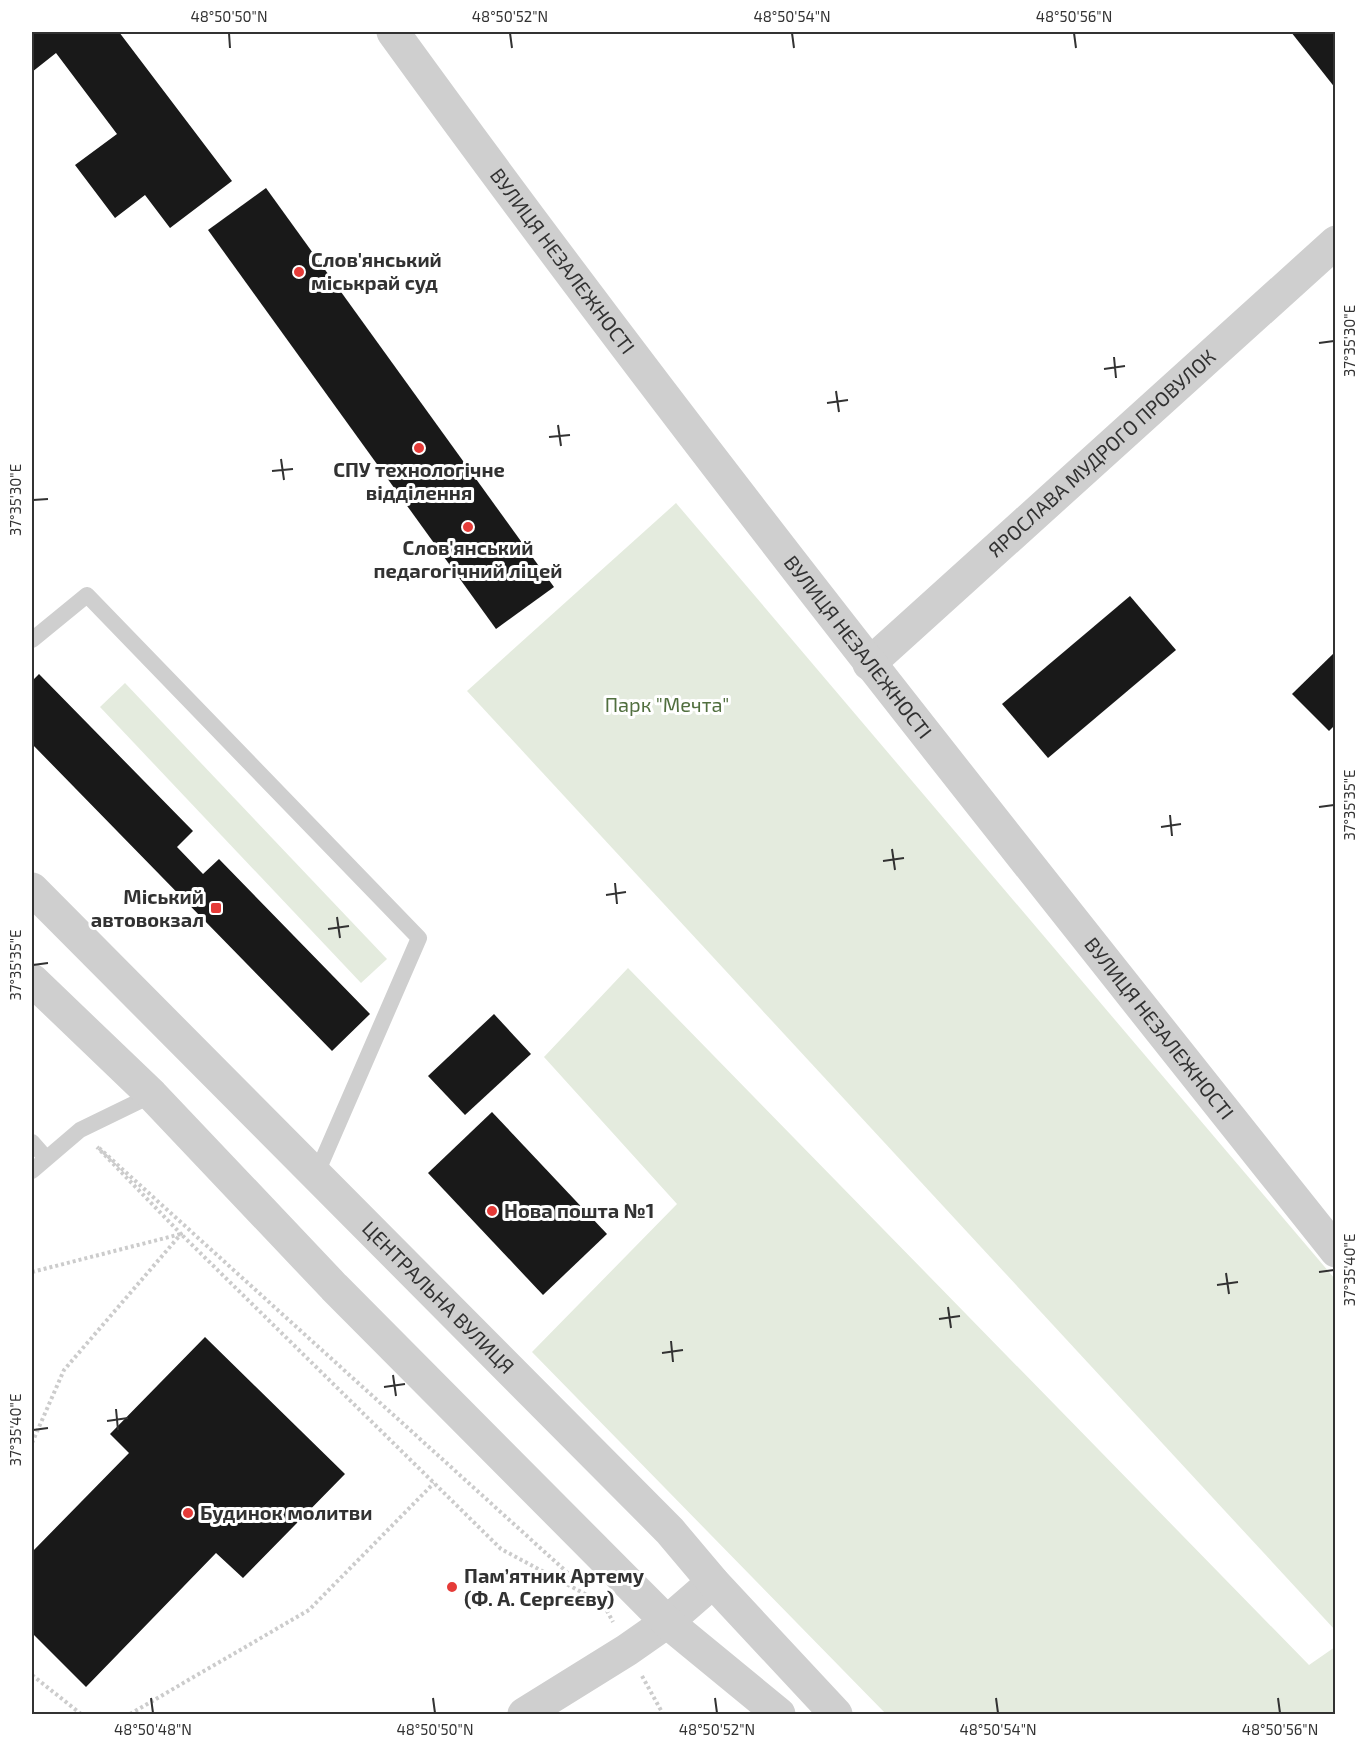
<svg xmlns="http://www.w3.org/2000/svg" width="1367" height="1746" font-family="'Exo 2',sans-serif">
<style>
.green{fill:#e4ebde}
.building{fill:#191919}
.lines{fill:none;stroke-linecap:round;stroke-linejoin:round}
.path{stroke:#ccc;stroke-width:4;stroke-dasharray:3 3;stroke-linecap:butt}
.service{stroke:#cfcfcf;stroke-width:16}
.minor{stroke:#cfcfcf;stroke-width:33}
.tertiary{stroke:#cfcfcf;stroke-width:33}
.ticks{fill:none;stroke:#323232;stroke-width:2}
.poi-dot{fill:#e53b38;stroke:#fff;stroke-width:2}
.labels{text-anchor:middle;stroke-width:6;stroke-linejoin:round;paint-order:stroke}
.poi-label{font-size:20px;font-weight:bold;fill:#323232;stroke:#fff;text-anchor:start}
.street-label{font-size:20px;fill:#323232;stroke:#fff}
.park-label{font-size:20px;fill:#516f3f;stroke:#fff}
.neatline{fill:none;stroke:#323232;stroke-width:2}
.ticks-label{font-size:15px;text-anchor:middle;fill:#323232}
</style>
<rect width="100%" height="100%" fill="#fff"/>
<g class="green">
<polygon points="676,503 1335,1279 1335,1630 467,691"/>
<polygon points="125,683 387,959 361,983 100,707"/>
<polygon points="628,968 1309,1665 1335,1647 1335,1714 886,1714 532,1352 677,1204 544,1057"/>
</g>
<g class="building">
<polygon points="32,32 119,32 232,181 170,228 145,195 115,218 75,165 117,134 56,53 32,72"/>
<polygon points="1291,32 1336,32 1336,89"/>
<polygon points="266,188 554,587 496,629 208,230"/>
<polygon points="1130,596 1176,650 1048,758 1002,704"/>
<polygon points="1336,651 1336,724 1329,731 1292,694"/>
<polygon points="39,674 193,831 177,847 203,874 219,859 370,1014 332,1051 32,744 32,681"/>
<polygon points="494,1014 531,1054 465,1115 428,1076"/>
<polygon points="492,1112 607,1234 543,1295 428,1173"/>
<polygon points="205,1337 345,1474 243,1578 216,1553 86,1687 32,1633 32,1552 129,1453 110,1434"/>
</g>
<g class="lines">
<g class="path">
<polyline points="99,1148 580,1584"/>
<polyline points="32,1272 181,1234 501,1549 600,1602"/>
<polyline points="32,1443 64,1370 181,1234 97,1147"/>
<polyline points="604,1605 613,1622"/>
<polyline points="32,1675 81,1714"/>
<polyline points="642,1676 663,1714"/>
<polyline points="130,1714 309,1610 434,1483"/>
</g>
<g class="service">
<polyline points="32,640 87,595 419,938 316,1175"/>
<polyline points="32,1142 46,1158"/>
<polyline points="32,1171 80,1130 152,1095"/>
</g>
<g class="minor">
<path id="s1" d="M869,664l467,-422"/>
<polyline points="524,1714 627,1650 667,1622 713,1582"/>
</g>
<g class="tertiary">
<path id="s2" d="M393,32c301,416 623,817 943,1219"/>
<path id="s3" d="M32,889l638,642 43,51 123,132"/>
<polyline points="32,980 152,1095 334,1287 667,1622 779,1714"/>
</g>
</g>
<path class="ticks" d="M229,33l1,15M510,33l2,15M792,33l2,15M1074,33l2,15M1319,343l15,-2M1114,357l2,21M1104,369l21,-3M836,391l3,21M827,403l21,-3M558,425l3,21M549,437l21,-2M281,459l3,21M272,471l21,-2M33,500l15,-1M1319,807l15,-2M1170,815l2,21M1161,827l20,-3M892,849l3,21M883,861l21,-3M615,883l2,21M606,895l20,-3M337,917l3,21M328,929l21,-3M33,965l15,-2M1319,1272l15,-2M1226,1273l3,21M1217,1285l21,-3M948,1307l3,21M939,1319l21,-3M671,1341l2,21M662,1353l21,-3M393,1375l3,21M384,1387l21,-3M116,1409l2,21M107,1421l21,-3M33,1430l15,-2M151,1698l2,15M433,1698l2,15M715,1698l2,15M996,1698l2,15M1278,1698l2,15"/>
<g class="poi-dot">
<circle cx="299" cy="272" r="6"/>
<circle cx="419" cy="448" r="6"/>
<circle cx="468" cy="527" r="6"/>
<rect x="210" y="902" width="12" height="12" rx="3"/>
<circle cx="492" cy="1211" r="6"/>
<circle cx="188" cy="1513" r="6"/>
<circle cx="452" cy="1587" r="6"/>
</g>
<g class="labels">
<g class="poi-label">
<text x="311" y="267">Слов'янський<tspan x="311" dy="23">міськрай суд</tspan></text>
<text x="419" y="477" text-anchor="middle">СПУ технологічне<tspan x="419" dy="23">відділення</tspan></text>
<text x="468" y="555" text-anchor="middle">Слов'янський<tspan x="468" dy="23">педагогічний ліцей</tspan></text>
<text x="204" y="904" text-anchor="end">Міський<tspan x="204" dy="23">автовокзал</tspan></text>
<text x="504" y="1218">Нова пошта №1</text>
<text x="200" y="1520">Будинок молитви</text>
<text x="464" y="1583">Пам’ятник Артему<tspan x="464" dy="23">(Ф. А. Сергєєву)</tspan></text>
</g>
<g class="street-label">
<text dy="7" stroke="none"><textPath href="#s2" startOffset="285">ВУЛИЦЯ НЕЗАЛЕЖНОСТІ</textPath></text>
<text dy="7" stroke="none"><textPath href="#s1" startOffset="314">ЯРОСЛАВА МУДРОГО ПРОВУЛОК</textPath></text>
<text dy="7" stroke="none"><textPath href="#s2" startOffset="771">ВУЛИЦЯ НЕЗАЛЕЖНОСТІ</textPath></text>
<text dy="7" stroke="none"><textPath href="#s2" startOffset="1257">ВУЛИЦЯ НЕЗАЛЕЖНОСТІ</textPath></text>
<text dy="7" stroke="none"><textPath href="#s3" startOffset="576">ЦЕНТРАЛЬНА ВУЛИЦЯ</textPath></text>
</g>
<g class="park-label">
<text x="667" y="712">Парк "Мечта"</text>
</g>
</g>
<rect width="1367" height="1746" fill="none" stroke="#ffffff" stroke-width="66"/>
<rect x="33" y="33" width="1301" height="1680" class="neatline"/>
<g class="ticks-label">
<text x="229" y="22">48°50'50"N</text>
<text x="510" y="22">48°50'52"N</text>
<text x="792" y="22">48°50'54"N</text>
<text x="1074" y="22">48°50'56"N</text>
<text transform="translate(1350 341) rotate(-90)" y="5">37°35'30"E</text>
<text transform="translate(16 500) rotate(-90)" y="5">37°35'30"E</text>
<text transform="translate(1350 805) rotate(-90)" y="5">37°35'35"E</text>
<text transform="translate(16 965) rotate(-90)" y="5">37°35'35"E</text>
<text transform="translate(1350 1270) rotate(-90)" y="5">37°35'40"E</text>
<text transform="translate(16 1430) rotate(-90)" y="5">37°35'40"E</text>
<text x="153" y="1735">48°50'48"N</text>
<text x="435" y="1735">48°50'50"N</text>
<text x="717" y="1735">48°50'52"N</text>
<text x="998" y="1735">48°50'54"N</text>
<text x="1280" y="1735">48°50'56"N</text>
</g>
</svg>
